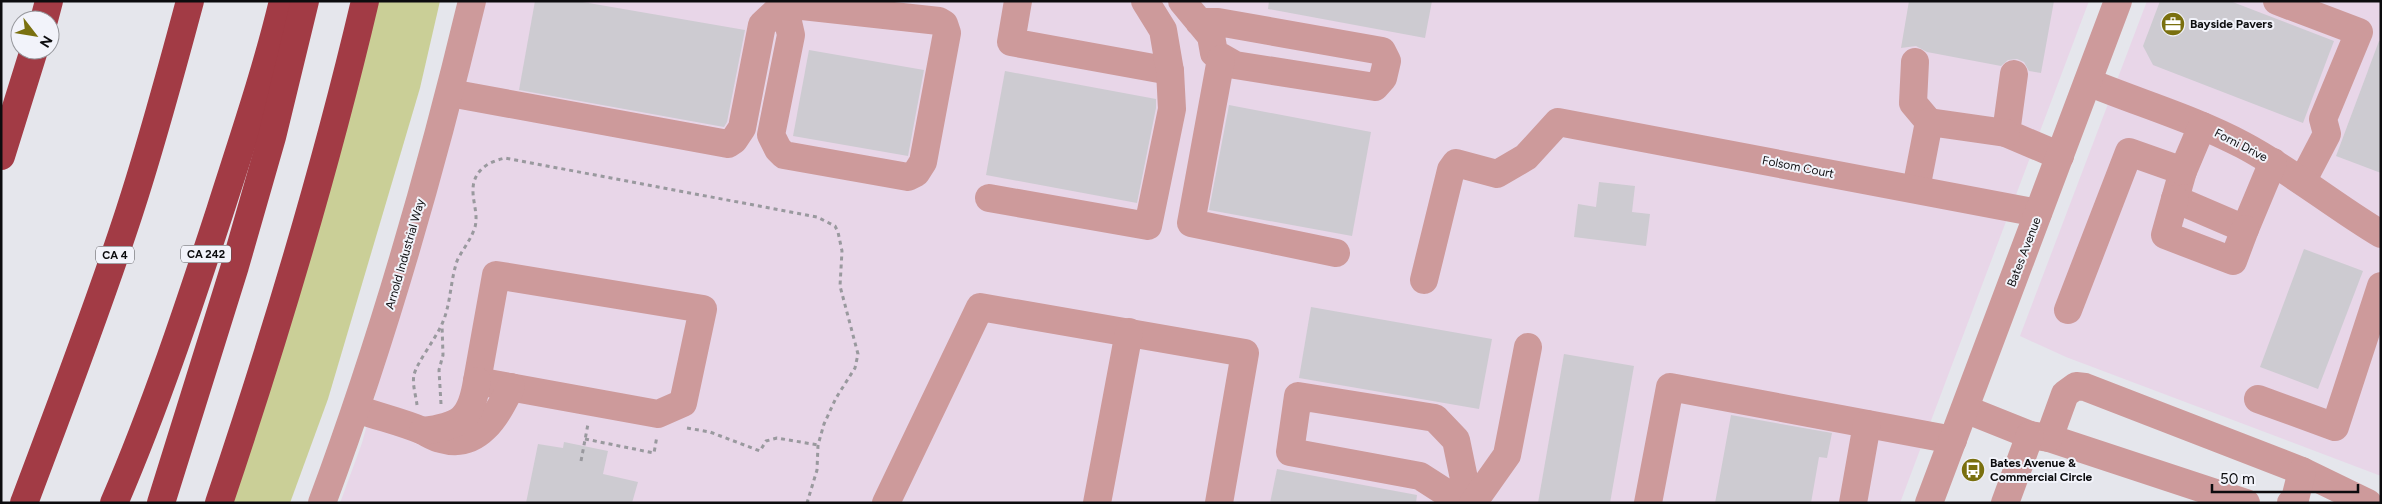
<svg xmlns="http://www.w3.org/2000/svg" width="2382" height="504" font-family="Figtree,sans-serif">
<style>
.industrial{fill:#e8d6e8}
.green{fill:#cacf97}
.building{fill:#cdcbd1}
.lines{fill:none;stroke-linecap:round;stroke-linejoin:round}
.path{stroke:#99999e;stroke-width:3;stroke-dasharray:4 4;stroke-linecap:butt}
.minor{stroke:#cd9a9b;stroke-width:28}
.highway{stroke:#a23b45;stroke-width:28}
.labels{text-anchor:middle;stroke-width:4;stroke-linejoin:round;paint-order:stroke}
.shield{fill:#f2f3fa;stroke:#515155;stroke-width:1}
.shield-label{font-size:11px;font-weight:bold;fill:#0c0c0e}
.poi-label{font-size:12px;font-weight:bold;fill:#0c0c0e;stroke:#f2f3fa;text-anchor:start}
.street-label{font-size:12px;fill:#0c0c0e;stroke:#f2f3fa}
</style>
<rect width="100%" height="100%" fill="#e5e6ec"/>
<g class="industrial">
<polygon points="483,1 2089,1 1900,503 340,503 362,443"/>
<polygon points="2147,1 2381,1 2381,476 2066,357 2020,336"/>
</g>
<polygon class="green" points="365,1 440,1 420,88 328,399 290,503 219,503"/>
<g class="building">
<polygon points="535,1 577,1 745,30 727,122 724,127 519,90"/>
<polygon points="1269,1 1432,1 1425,38 1268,9"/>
<polygon points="1909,1 2054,1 2041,73 2029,71 2024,62 2017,59 2008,60 2001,66 1927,52 1916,46 1901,48"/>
<polygon points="2160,1 2230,1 2334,41 2303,123 2153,65 2143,46"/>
<polygon points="2379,41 2381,41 2381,173 2336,156"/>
<polygon points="809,50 924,70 908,156 793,136"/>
<polygon points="1005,71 1156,99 1156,108 1137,203 986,175"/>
<polygon points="1229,105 1371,132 1352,236 1209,210"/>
<polygon points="1599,182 1635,186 1632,212 1650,214 1646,246 1574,237 1578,204 1596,207"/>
<polygon points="2304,249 2363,271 2318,389 2260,367"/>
<polygon points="1311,307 1492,339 1479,409 1299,378"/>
<polygon points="1564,354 1634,366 1610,503 1538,503"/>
<polygon points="1731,415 1832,433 1827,458 1819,457 1811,503 1715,503"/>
<polygon points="564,442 608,451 603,474 638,482 632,503 526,503 538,444 563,448"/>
<polygon points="1277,469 1417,495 1416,503 1270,503"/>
</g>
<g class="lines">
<g class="path">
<polyline points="441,404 439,370 443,355 442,325"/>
<path d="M417,405c-1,-9 -5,-21 -3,-30 2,-11 22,-37 28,-51 9,-20 8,-42 15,-63 5,-11 14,-21 18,-34 4,-15 -5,-30 -1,-45 4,-15 18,-21 31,-24l312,59 18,9 3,6 4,19 -2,35 18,68 -3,14 -19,30 -12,26 -6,21 -1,25 -10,33"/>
<polyline points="687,428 710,432 760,451 766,441 777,438 818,445"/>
<polyline points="585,439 654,453 657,436"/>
<polyline points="581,461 588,424"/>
</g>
<g class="minor">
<polyline points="1018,1 1011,42 1170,71"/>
<polyline points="1182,1 1211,36 1214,53 1235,65 1375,87 1383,78 1387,61 1382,51 1218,22 1199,22"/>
<polyline points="2277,1 2359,32 2323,119 2327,134 2303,180"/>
<polyline points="1221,59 1191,223 1336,253"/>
<polyline points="1915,62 1913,103 1929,122"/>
<polyline points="2014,74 2006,133 2060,156"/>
<path d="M2088,82c51,21 106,37 155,63 49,26 91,61 138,89"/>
<polyline points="450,93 728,144 734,140 742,128 762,25 784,4 939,21 944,24 947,33 923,162 916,173 908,177 784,155 778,149 771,135 791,35 784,4 785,1"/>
<polyline points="2183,171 2175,199 2245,229 2273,162"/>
<polyline points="1916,189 1929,122 2006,133"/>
<polyline points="989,198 1148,226 1172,109 1170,71 1163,30 1145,1"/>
<polyline points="2175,199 2165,235 2233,261 2245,229"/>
<polygon points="496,275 703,309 683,403 658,414 477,381"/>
<polyline points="1424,280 1451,170 1456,163 1497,174 1526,157 1558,122 2038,213"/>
<polyline points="2068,310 2129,152 2183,171 2202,126"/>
<polyline points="2258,399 2335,427 2381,286"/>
<path d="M357,409c22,8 45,13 66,22 6,3 12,7 18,8 38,11 56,-24 70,-52"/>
<polyline points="1965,409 2030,435 2049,438 2246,503"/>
<path d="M423,431c38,-5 48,-12 54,-50"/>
<polyline points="2049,438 2065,394 2076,386 2085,387 2302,471 2368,503"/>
<path d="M322,503c61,-164 109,-331 150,-502"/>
<polyline points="886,503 980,307 1245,353 1219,503"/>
<polyline points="1097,503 1129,332"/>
<polyline points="1462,503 1420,476 1290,452 1298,396 1435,418 1456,440 1469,503"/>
<polyline points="1473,503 1507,455 1528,347"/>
<polyline points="1648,503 1670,387 1953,440"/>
<polyline points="1853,503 1867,424"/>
<polyline points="1929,503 2118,1"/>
<polyline points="2005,503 2030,435"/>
<polyline points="2291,503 2295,499 2302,471"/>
</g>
<g class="highway">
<polyline points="44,20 49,1"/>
<polyline points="1,156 34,50"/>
<path d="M24,503c36,-96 73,-192 105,-290 23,-70 42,-141 61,-212"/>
<path d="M114,503c41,-95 74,-194 106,-292 22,-69 46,-139 63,-210"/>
<polyline points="161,503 235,266 272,137 305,1"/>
<path d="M219,503c56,-166 106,-332 146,-502"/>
</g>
</g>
<defs>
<g id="office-disc" transform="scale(1.25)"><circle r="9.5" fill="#7a700f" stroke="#f2f3fa"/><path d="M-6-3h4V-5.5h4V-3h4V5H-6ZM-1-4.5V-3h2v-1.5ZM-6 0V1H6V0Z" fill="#fff"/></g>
<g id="bus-disc" transform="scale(1.25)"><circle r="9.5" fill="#7a700f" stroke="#f2f3fa"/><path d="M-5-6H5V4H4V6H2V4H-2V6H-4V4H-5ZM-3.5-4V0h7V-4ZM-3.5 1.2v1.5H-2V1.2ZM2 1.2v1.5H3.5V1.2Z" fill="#fff"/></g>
</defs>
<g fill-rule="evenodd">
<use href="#office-disc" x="2173" y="24"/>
<use href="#bus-disc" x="1973" y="470"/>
</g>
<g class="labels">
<g class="shield">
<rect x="181" y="245.5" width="50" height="17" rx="4"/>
<rect x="96" y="246.5" width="38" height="17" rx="4"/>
</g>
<g class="shield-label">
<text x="206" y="258">CA 242</text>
<text x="115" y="259">CA 4</text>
</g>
<g class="poi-label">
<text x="2190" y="28">Bayside Pavers</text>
<text x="1990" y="467">Bates Avenue &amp;<tspan x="1990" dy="14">Commercial Circle</tspan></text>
</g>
<g class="street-label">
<text transform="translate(2241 145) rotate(27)" y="4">Forni Drive</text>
<text transform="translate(1798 167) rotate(11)" y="4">Folsom Court</text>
<text transform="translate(2024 252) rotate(-69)" y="4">Bates Avenue</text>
<text transform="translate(405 254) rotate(-74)" y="4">Arnold Industrial Way</text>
</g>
</g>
<rect width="2382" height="504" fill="none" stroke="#0c0c0e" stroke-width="5"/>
<g transform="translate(35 35) rotate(121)"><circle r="24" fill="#f2f3fa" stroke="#96979c"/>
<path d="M0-4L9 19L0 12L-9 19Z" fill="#7a700f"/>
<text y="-8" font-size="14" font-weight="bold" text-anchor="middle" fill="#0c0c0e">N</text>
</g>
<path d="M2212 484v8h146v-8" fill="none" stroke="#0c0c0e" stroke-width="2.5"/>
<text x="2220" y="484" font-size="15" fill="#0c0c0e" stroke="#f2f3fa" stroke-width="4" paint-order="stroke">50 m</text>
</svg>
